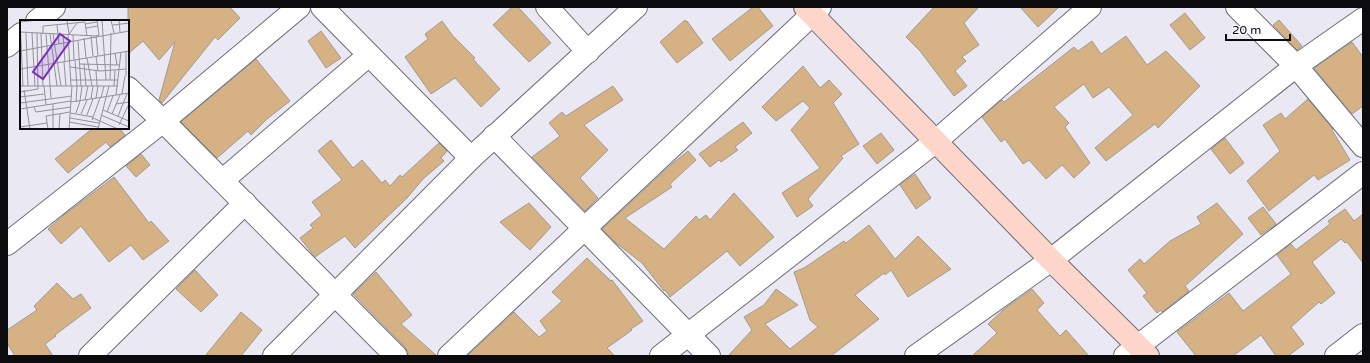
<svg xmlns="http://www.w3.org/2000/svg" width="1370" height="363" font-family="'Varela Round',sans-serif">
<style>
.building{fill:#d5b184;stroke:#a19b93}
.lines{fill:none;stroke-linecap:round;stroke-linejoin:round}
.street-casing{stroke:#6e6d76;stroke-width:24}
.secondary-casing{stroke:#6e6d76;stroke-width:24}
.street{stroke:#fff;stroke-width:22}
.secondary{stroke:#fed5ca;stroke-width:22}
.inset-road{fill:none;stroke:#919198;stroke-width:1}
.view{fill:#7b2cbf;fill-opacity:0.15;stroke:#7b2cbf;stroke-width:2}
.inset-edge{fill:none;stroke:#0c0c0f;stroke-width:2}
</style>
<rect width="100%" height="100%" fill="#eae9f3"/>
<g class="building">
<polygon points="128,7 230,7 240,18 218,40 215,37 162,103 159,100 175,42 159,60 143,41 128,54"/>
<polygon points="512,7 518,7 551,43 529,62 493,25"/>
<polygon points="753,7 758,7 773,26 730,61 712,39"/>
<polygon points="934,7 979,7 964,23 979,45 962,57 966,61 955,71 967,86 954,96 920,51 906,37"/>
<polygon points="1020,7 1059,7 1038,27"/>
<polygon points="1185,13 1205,38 1190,50 1170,25"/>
<polygon points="685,20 686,22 687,21 703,43 677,63 660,42"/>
<polygon points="1279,20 1302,46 1297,50 1273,25"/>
<polygon points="442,21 453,36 475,58 473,59 500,89 481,107 455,78 431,94 405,57 428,39 425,34"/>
<polygon points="321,31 341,58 326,68 308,41"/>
<polygon points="1126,36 1147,65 1166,51 1200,86 1158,128 1155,124 1106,161 1095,148 1133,115 1109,87 1093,98 1084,84 1054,107 1069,123 1065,127 1090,163 1074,178 1062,165 1046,179 1029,160 1023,164 1005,139 1001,142 982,117 1002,100 1004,102 1074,47 1078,51 1092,41 1101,54"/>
<polygon points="1352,42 1363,57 1363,106 1352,114 1314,68"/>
<polygon points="256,59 290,101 267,119 251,135 248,131 217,158 181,122"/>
<polygon points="803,66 820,88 829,80 842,94 833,103 859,144 841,156 843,158 808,199 813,206 797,217 782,193 820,168 791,130 810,108 803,101 776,121 762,107"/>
<polygon points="613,86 623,100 584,125 608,150 580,178 598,198 585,211 532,157 560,136 549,123 562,112 566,116"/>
<polygon points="1308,99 1333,129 1332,130 1350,160 1318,180 1314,175 1269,211 1247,181 1280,151 1263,125 1281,113 1285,119"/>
<polygon points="743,122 752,133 735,147 738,150 721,162 719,160 710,167 699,154"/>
<polygon points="93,128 123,128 121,130 125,135 110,147 106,142 68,173 55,159"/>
<polygon points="881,133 894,150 877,164 863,146"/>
<polygon points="1225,138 1244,163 1230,174 1211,149"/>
<polygon points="331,140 353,168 362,160 382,183 385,180 390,186 400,175 402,177 439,143 447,151 441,158 444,161 423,179 407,198 355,248 345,236 315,257 300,238 313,228 310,225 322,215 312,202 342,180 318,151"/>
<polygon points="688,151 696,160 670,184 672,187 625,218 664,249 696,216 699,220 706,215 710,220 734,193 774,237 740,266 727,251 670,297 665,290 664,291 642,263 616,243 602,229 673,163"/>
<polygon points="141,154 150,165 136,177 126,166"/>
<polygon points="915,174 931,198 916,209 900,185"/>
<polygon points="114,177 149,223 151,221 169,241 143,260 131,245 109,262 81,226 61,244 48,229 64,215"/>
<polygon points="529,203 551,227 530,250 500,222"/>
<polygon points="1217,203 1243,234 1185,286 1189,291 1162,312 1161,310 1157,313 1143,296 1147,293 1128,270 1140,259 1144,264 1170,241 1201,224 1197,217"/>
<polygon points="1263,207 1276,224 1261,235 1248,218"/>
<polygon points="1345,209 1354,221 1363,214 1363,263 1347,242 1345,243 1341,239 1312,262 1335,293 1321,304 1319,302 1291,327 1304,344 1288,356 1276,356 1261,335 1233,356 1196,356 1177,332 1229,293 1243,311 1291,274 1277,255 1291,244 1296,250 1330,224 1328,221"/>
<polygon points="869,225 895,259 918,236 951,269 908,297 891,270 885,275 884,273 855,295 879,319 831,356 728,356 752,330 744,317 764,305 776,289 798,305 765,324 790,349 818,327 810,320 794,272 804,268 844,241 846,243"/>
<polygon points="587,258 611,281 612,280 643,321 631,329 632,330 607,348 615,356 467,356 514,312 539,337 547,331 540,321 562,301 552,292"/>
<polygon points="195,270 218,295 201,312 176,289"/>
<polygon points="376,272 412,315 401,324 437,356 408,356 408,352 405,347 353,294"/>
<polygon points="57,283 73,299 81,294 91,308 55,335 56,336 45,344 53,356 15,356 7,343 7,330 37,310 34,306"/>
<polygon points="1032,289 1044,303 1037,310 1060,336 1066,330 1089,356 972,356 997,333 988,324 1003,310"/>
<polygon points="241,312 262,330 241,356 205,356"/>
</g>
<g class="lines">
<g class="street-casing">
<g id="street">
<polyline points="322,7 471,158"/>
<polyline points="547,7 588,52"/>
<polyline points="1237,7 1296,66 1363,146"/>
<polyline points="37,21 54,7"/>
<polyline points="7,46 21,34"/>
<polyline points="128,88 163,121 396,356"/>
<polyline points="494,136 709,356"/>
<polyline points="223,180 369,55"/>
<polyline points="7,244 163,121 299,7"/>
<polyline points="90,356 245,203"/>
<polyline points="274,356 471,158 636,7"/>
<polyline points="449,356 820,7"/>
<polyline points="661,356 936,141 1090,7"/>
<polyline points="916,356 1051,260 1296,66 1363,19"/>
<polyline points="1125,356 1363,173"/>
<polyline points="1336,356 1363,335"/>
</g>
</g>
<g class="secondary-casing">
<polyline id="secondary" points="805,7 1051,260 1148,356"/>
</g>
<use href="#street" class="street"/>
<use href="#secondary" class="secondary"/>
</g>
<g transform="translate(20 20)">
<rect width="109" height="109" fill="#eae9f3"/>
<path class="inset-road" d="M0,0l3,66M47,0l2,14M82,0l4,60M91,0l3,13M99,0l1,12M0,2l18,-2M65,2l2,14M65,4l12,-2M37,5l2,19M93,5l16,-2M66,8l12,-2M0,12l76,4 3,-1 -2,-15M6,13l2,53M12,13l3,53M21,13l2,53M23,13v-7l42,-4M26,14l5,64M30,14l7,52M33,14l8,52M43,14l2,28M48,14l3,52M49,14l8,-11M53,15l1,25M71,16l2,20M76,16l2,20M64,18l2,20M58,21l3,45M0,31l109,-20M106,31v25M95,33l2,12M76,36l2,15M67,38l5,28M55,40l2,26M44,42l2,24M60,44l40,1M64,44l2,22M50,47l30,4 26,-2M0,49l109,-18M76,51l1,15M51,60h47M90,60l1,-47M0,66h98M24,66l2,19M94,66l1,-16M4,70l6,39M0,72l18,-3 -1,-56M102,74l3,-18M96,75l5,-43M0,77l24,-3M76,78l2,-12M81,78l3,-12M71,79l2,-13M65,80l3,-14M60,81l2,-15M51,82l58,-9M56,82l1,-16M0,83l52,-7M96,84l13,-2M14,87l2,5 35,-5M0,89l51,-8M83,90l26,11M87,92l6,-16M50,93l23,4M56,93l4,-12M61,94l6,-14M92,94l8,-19M67,95l6,-16M81,95l28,12M98,96l9,-22M50,98l29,5M73,98l25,11M72,100l8,-22M49,102l29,5M99,105l10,-21M0,107l27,-4M28,109l-2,-13 24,-4M33,109v-25M39,109l1,-15M49,109l3,-43M78,109l11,-43"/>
<path class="view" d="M40,14l10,7 -27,38 -10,-7z"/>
<rect width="109" height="109" class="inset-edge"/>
</g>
<rect width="1370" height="363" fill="none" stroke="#0c0c0f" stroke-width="16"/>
<path d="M1226 34v6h64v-6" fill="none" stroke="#0c0c0f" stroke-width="2"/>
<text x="1232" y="34" font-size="12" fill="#0c0c0f" stroke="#f7f7ff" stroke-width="3" paint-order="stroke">20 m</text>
</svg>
